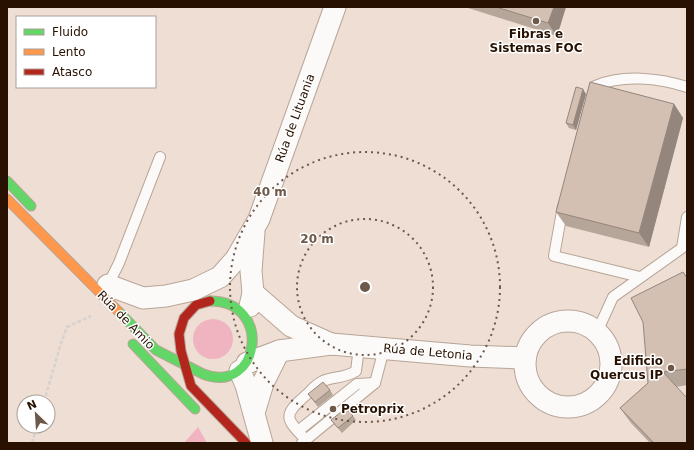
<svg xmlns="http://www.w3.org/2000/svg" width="694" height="450" font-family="'DejaVu Sans',sans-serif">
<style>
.green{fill:#f0b4c0}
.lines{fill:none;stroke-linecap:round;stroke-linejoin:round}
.lane-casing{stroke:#b8a596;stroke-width:12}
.street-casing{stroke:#b8a596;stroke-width:23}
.fast-casing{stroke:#b8a596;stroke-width:11}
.slow-casing{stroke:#b8a596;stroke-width:11}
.jam-casing{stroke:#b8a596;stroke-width:11}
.path{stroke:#d8d2cf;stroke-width:2.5;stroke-dasharray:4 2;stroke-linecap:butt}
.lane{stroke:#fcfaf9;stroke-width:10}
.street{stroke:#fcfaf9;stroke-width:21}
.fast{stroke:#63d668;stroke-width:9}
.slow{stroke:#ff974d;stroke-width:9}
.jam{stroke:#b3261e;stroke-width:9}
.wall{fill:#b6a599}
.shaded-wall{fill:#94867d}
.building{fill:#d4c0b2;stroke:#94867d}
.ring{fill:none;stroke:#6d594a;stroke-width:2;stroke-dasharray:2 4}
.poi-dot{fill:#6d594a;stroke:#fff;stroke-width:1.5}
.labels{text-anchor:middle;stroke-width:3;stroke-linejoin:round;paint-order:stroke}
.poi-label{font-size:12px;font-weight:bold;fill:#281100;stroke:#fff}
.street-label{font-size:12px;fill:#281100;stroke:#fff}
.centre{fill:#6d594a;stroke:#fff;stroke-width:2}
.ring-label{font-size:12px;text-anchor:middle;font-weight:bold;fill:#6d594a;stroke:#fff;stroke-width:3;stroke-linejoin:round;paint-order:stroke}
</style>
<rect width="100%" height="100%" fill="#eeded4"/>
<g class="green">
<circle cx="213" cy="339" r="20"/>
<polygon points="198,427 207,443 184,443"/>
</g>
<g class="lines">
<g class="lane-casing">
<g id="lane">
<path d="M593,94l2,-8c28,-12 64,-8 92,1"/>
<polyline points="563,206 554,256 640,277"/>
<polyline points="108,285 119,263 160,157"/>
<polyline points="597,332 613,297 682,248 687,217"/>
<polyline points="298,431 357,384 375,383"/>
<path d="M306,440c-20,-21 -24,-24 -1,-44 5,-4 10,-11 16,-14 11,-6 23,-3 35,-11l3,-24"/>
<polyline points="302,443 375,383 384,349"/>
</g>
</g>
<g class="street-casing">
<g id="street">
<polyline points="108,285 143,298 166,296 193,290 220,277 236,259 259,219 335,7"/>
<polyline points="253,293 291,326 331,344"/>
<polyline points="250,306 253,293 251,271 254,232"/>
<circle cx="568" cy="364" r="43"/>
<polyline points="247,363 279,351 331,344 470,356 525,358"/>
<polyline points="240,371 246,385 262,443"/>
<polyline points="254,413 263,383 279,351"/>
</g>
</g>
<g class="fast-casing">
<g id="fast">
<polyline points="7,181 31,206"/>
<path d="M118,311l38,39 47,24c57,22 71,-73 7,-73"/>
<polyline points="133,344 195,409"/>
</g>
</g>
<g class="slow-casing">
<polyline id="slow" points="7,199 118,311"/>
</g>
<g class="jam-casing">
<polyline id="jam" points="210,301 196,305 184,318 179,334 181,351 191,386 246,443"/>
</g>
<g class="path">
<polyline points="44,402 61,343 67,327 91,316"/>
<polyline points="32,443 37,426"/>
</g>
<use href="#lane" class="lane"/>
<use href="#street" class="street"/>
<use href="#fast" class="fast"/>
<use href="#slow" class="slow"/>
<use href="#jam" class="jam"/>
</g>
<g class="wall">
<polygon points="465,7 566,7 557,36"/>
<polygon points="586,94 576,130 569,128 566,123"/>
<polygon points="674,104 683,118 649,247 566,226 556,212"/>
<polygon points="683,272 687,277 687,385 676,387 687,443 650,443 631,423 620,408 648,383"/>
<polygon points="330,390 333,395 318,407 308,394"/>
<polygon points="353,416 356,420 342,433 331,420"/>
</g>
<g class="shaded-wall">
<polygon points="554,7 566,7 557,36 548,23"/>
<polygon points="583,89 586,94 576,130 573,125"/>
<polygon points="674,104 683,118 649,247 639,233"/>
</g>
<g class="building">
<polygon points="496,7 554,7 548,23"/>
<polygon points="590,82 674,104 639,233 556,212"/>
<polygon points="576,87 583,89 573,125 566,123"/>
<polygon points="683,272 687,278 687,369 663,372 687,398 687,443 654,443 620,408 648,383 643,322 631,298"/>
<polygon points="323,382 330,390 315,402 308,394"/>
<polygon points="346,408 353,416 338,428 331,420"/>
</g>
<g class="ring">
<circle cx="365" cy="287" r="68"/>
<circle cx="365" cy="287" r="135"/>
</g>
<g class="poi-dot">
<circle cx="536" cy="21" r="4"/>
<circle cx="671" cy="368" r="4"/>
<circle cx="333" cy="409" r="4"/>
</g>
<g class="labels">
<g class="poi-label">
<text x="536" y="38">Fibras e<tspan x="536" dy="14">Sistemas FOC</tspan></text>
<text x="663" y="365" text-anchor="end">Edificio<tspan x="663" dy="14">Quercus IP</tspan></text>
<text x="341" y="413" text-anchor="start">Petroprix</text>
</g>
<g class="street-label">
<text transform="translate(295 118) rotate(-70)" y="4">Rúa de Lituania</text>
<text transform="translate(126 320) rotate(46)" y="4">Rúa de Amio</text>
<text transform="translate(428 352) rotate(5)" y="4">Rúa de Letonia</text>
</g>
</g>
<circle cx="365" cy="287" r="6" class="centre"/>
<g class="ring-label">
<text x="270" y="196">40 m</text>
<text x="317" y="243">20 m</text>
</g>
<rect width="694" height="450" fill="none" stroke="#281100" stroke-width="16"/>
<rect x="16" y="16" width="140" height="72" fill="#ffffff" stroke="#a9a099"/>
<rect x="24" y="29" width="20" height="6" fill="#63d668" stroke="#a9a099"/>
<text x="52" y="36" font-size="12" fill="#281100">Fluido</text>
<rect x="24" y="49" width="20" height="6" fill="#ff974d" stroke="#a9a099"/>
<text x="52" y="56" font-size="12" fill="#281100">Lento</text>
<rect x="24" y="69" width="20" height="6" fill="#b3261e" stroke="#a9a099"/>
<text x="52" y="76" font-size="12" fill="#281100">Atasco</text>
<g transform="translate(36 414) rotate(335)"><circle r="19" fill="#ffffff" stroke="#a9a099"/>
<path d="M0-3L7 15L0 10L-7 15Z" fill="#6d594a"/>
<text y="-6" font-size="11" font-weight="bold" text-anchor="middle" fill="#281100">N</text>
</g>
</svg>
